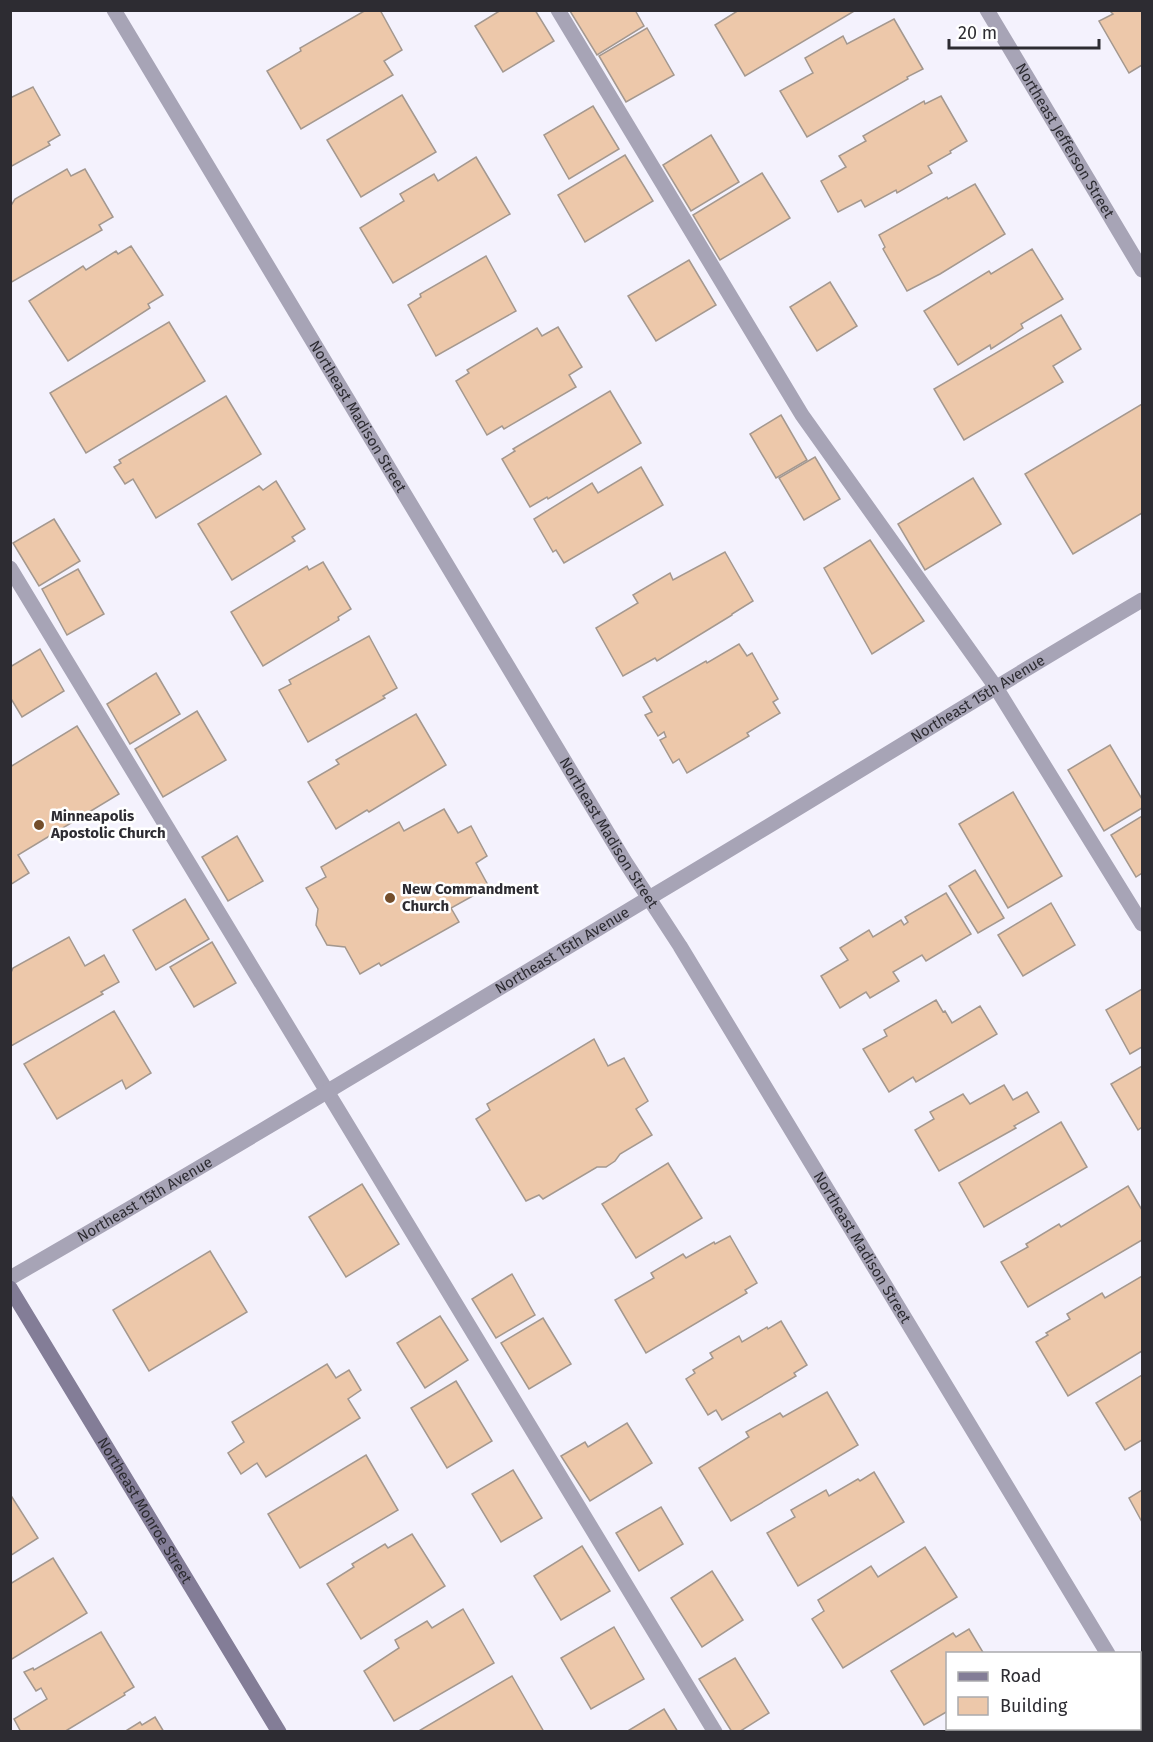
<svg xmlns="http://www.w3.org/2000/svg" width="1153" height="1742" font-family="'Fira Sans',sans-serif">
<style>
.building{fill:#edc8aa;stroke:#a4988f;stroke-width:1.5}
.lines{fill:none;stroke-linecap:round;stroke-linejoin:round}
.lane{stroke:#a7a4b6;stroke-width:15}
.street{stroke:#a7a4b6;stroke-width:15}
.secondary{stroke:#837d97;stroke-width:15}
.poi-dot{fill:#744e2b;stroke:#fff;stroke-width:2}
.labels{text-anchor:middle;stroke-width:5;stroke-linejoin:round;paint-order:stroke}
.street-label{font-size:15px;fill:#2d2c32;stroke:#fff}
.poi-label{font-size:15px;font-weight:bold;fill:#2d2c32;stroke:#fff;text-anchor:start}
</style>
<rect width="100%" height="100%" fill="#f4f2fd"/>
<g class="building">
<polygon points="366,10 380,10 402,50 384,61 393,75 301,129 267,71 301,51 300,48"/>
<polygon points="501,10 535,10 554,41 503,72 475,26"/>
<polygon points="635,10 644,26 597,55 570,11"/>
<polygon points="739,10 856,10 745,76 715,25"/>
<polygon points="1113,10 1142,10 1142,65 1129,73 1099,21 1113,14 1111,12"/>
<polygon points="894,19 923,69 907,77 908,79 807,137 780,91 813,73 805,58 843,36 847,44"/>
<polygon points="647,28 674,75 626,102 599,56"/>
<polygon points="33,87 60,135 48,142 50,145 10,167 10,98"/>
<polygon points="402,95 436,152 361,197 327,140"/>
<polygon points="941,96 967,141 950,151 951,153 928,166 932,173 897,193 896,190 865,207 861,200 838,212 821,181 846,167 839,156 866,141 863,136 924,101 925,104"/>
<polygon points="593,106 619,149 569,179 544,135"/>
<polygon points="711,135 739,182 691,211 663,165"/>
<polygon points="625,155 653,201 585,242 558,195"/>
<polygon points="476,157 510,214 393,283 360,228 404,201 400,194 434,174 438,181"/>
<polygon points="67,169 71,176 85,169 113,217 99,225 102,230 10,283 10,207 15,199"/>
<polygon points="762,173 790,218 720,260 693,215"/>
<polygon points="975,184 1005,234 940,274 907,291 883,249 885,247 879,235 947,197 948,199"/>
<polygon points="131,246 163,295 148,304 150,308 68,361 29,301 83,266 86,270 116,251 118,254"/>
<polygon points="1032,249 1063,299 1021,324 1023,328 991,349 990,345 958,365 924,311 989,271 991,274"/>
<polygon points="486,256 516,311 436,356 408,305 421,297 420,294"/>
<polygon points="689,260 716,305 656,341 628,296"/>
<polygon points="830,282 857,326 817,351 790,307"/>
<polygon points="1061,315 1081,349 1053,366 1063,382 964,440 934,389"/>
<polygon points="169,322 205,381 86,453 50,393"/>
<polygon points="558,327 582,367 569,375 576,387 504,429 502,426 487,435 456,381 469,373 467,370 537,328 542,336"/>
<polygon points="610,391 641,443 548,499 547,497 530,507 502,459 515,451 513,449"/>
<polygon points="226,396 261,454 156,518 133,479 125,484 114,467 121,463 119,460"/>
<polygon points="1142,404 1142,513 1073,554 1025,474"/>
<polygon points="781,415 807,460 776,478 750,434"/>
<polygon points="815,457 840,499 804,520 779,478"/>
<polygon points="641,467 663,505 564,563 556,550 553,552 534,519 592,483 598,493"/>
<polygon points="973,478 1001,524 925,570 898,524"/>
<polygon points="276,481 305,529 292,537 295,541 232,580 198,524 259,486 263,490"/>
<polygon points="54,519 80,561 39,586 13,543"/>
<polygon points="870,540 924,621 872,654 824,568"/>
<polygon points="725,552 753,601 732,614 732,615 657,661 655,658 623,676 596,628 638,603 633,595 670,573 673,580"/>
<polygon points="323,562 351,609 338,617 339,620 263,666 231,612 307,566 309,570"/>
<polygon points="78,569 104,614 67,635 42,589"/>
<polygon points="369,636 397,688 383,696 385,698 308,742 279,690 291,684 289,680"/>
<polygon points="739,644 747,656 752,653 778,699 773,702 780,713 747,733 749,736 687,773 679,759 673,763 660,740 666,737 664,732 658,736 645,715 652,712 643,697 706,661 707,663"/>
<polygon points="40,649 64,691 22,717 10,697 10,667"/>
<polygon points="156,673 180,714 130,744 107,704"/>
<polygon points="197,711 226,760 163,797 135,749"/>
<polygon points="416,714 446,765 369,812 367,810 336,829 308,782 339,764 336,760"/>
<polygon points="77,726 119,794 18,855 29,873 10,885 10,767"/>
<polygon points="1110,745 1142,799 1142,808 1104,831 1068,770"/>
<polygon points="1013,792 1062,876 1008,908 959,824"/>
<polygon points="444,809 458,833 471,826 487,856 476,863 489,887 451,908 459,922 381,966 379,963 360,974 345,947 327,945 316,925 318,909 306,888 326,877 321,867 399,822 404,831"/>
<polygon points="1142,816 1142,873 1136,877 1111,835"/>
<polygon points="237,836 263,881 228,901 202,857"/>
<polygon points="975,870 1004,918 978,933 949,886"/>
<polygon points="946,893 971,934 926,961 922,955 893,972 899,981 870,998 866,992 840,1008 821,976 848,960 840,948 869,930 873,937 901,920 904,925 908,922 905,917"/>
<polygon points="185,899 209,939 156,970 133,930"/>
<polygon points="1051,903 1075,945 1023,976 998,935"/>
<polygon points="69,937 85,966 104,955 119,982 101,992 103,994 11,1046 10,975 13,968"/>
<polygon points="212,942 236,983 194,1007 170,967"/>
<polygon points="1142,989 1142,1047 1130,1054 1106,1010"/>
<polygon points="936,1000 943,1012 945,1011 952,1023 980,1006 997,1034 916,1082 913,1077 889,1092 863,1049 887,1036 884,1030"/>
<polygon points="114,1011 151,1073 126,1089 122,1080 57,1119 24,1064"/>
<polygon points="594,1039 608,1066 624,1058 648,1101 636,1109 652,1135 620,1154 615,1161 606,1167 597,1167 543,1199 539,1195 526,1201 476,1119 490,1110 487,1104"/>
<polygon points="1142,1066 1142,1127 1138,1130 1111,1084"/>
<polygon points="1004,1085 1013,1100 1027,1092 1039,1112 1014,1126 1016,1128 939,1171 915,1130 934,1119 930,1112 963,1094 970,1104"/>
<polygon points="1061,1122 1087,1167 984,1227 959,1183"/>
<polygon points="668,1163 702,1218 636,1258 602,1204"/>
<polygon points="362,1184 399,1244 346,1277 309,1217"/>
<polygon points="1128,1186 1142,1210 1142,1240 1028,1307 1001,1262 1028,1247 1026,1244 1059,1224 1061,1227"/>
<polygon points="730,1236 757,1283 745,1290 747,1293 646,1353 615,1300 654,1278 651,1273 683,1254 686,1258 714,1242 715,1244"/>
<polygon points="210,1251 247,1312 149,1371 113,1310"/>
<polygon points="512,1274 535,1315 496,1338 472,1299"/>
<polygon points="1142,1276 1142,1351 1068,1396 1036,1342 1048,1335 1046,1333 1070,1319 1067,1314 1102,1293 1105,1298"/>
<polygon points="440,1316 468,1360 425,1388 397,1343"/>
<polygon points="543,1318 571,1364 529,1389 501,1343"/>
<polygon points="781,1321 807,1365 794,1373 796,1376 722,1420 716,1410 708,1415 686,1379 695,1373 693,1370 713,1358 710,1353 739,1336 742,1342 767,1327 768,1329"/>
<polygon points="327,1364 336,1378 349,1370 361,1390 348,1399 360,1418 266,1477 257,1463 241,1474 228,1453 244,1442 232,1422"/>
<polygon points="1142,1375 1142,1440 1125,1450 1096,1403"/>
<polygon points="456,1381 492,1441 447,1468 411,1408"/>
<polygon points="827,1392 858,1445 731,1521 699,1468 749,1437 746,1432 780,1413 783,1417"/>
<polygon points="627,1423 652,1463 590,1501 561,1456 585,1442 588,1447"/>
<polygon points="366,1455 398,1510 300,1568 268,1514"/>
<polygon points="513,1470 542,1518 501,1542 472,1494"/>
<polygon points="874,1472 904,1522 798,1586 767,1533 795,1517 791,1510 826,1490 829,1496 858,1479 860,1481"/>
<polygon points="1142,1490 1142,1522 1129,1498"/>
<polygon points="10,1494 38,1538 10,1556"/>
<polygon points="661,1507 683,1544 639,1571 616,1533"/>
<polygon points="412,1534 445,1586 361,1639 327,1584 354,1567 352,1564 385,1544 388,1548"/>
<polygon points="582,1546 610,1591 561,1620 534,1576"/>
<polygon points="925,1547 957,1597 843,1668 812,1619 824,1611 818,1600 871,1566 878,1577"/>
<polygon points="53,1558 87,1613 12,1659 10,1656 10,1584"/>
<polygon points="712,1571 743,1620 702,1647 671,1598"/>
<polygon points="463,1609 494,1663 394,1721 364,1671 399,1648 395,1640 427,1621 432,1628"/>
<polygon points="614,1627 644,1679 591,1709 561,1658"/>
<polygon points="969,1629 984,1654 948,1654 948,1711 924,1725 891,1671 953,1633 956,1637"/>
<polygon points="101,1632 134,1687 124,1693 125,1695 64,1732 21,1732 14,1719 47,1699 41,1688 36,1691 24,1672 33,1668 34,1670"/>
<polygon points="735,1658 769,1713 739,1732 732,1732 699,1679"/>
<polygon points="512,1676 544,1732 417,1732"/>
<polygon points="664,1709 678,1732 626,1732"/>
<polygon points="155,1717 164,1732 124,1732 140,1722 142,1725"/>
<polygon points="994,1728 1010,1728 1012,1732 989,1732"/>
</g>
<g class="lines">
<g class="lane">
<polyline points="558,10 802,415 995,686 1142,924"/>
<polyline points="10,568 715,1732"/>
</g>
<g class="street">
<path id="s1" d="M114,10l510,850 56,86 428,708"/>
<path id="s2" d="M987,10l155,260"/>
<path id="s3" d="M10,1278c215,-124 427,-252 639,-380 165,-98 328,-201 493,-298"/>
<polyline points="1140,1706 1142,1711"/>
</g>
<path class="secondary" id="s4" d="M10,1288l269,444"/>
</g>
<g class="poi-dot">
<circle cx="39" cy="825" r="6"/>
<circle cx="390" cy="898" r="6"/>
</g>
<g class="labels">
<g class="street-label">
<text dy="5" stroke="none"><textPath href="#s2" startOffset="152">Northeast Jefferson Street</textPath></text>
<text dy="5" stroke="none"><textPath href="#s1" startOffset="474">Northeast Madison Street</textPath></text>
<text dy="5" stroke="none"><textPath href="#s3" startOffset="1128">Northeast 15th Avenue</textPath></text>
<text dy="5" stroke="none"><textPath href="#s1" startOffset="960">Northeast Madison Street</textPath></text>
<text dy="5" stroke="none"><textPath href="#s3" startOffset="642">Northeast 15th Avenue</textPath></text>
<text dy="5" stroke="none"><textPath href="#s3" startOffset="156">Northeast 15th Avenue</textPath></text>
<text dy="5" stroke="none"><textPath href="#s1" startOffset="1446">Northeast Madison Street</textPath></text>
<text dy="5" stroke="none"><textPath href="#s4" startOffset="260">Northeast Monroe Street</textPath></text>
</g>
<g class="poi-label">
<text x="51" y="821">Minneapolis<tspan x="51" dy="17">Apostolic Church</tspan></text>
<text x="402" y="894">New Commandment<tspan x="402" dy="17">Church</tspan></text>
</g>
</g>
<rect width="1153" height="1742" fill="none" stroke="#2d2c32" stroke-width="24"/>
<rect x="946" y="1652" width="195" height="78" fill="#ffffff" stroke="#ababad" stroke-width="1.5"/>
<rect x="958" y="1672" width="30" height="9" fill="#837d97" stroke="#ababad" stroke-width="1.5"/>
<text x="1000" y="1682" font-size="18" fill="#2d2c32">Road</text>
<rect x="958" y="1697" width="30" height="18" fill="#edc8aa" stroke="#ababad" stroke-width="1.5"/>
<text x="1000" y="1712" font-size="18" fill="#2d2c32">Building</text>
<path d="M949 39v9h150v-9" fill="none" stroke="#2d2c32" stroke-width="3"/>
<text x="958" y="39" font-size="18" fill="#2d2c32" stroke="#ffffff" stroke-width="4.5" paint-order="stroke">20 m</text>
</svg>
